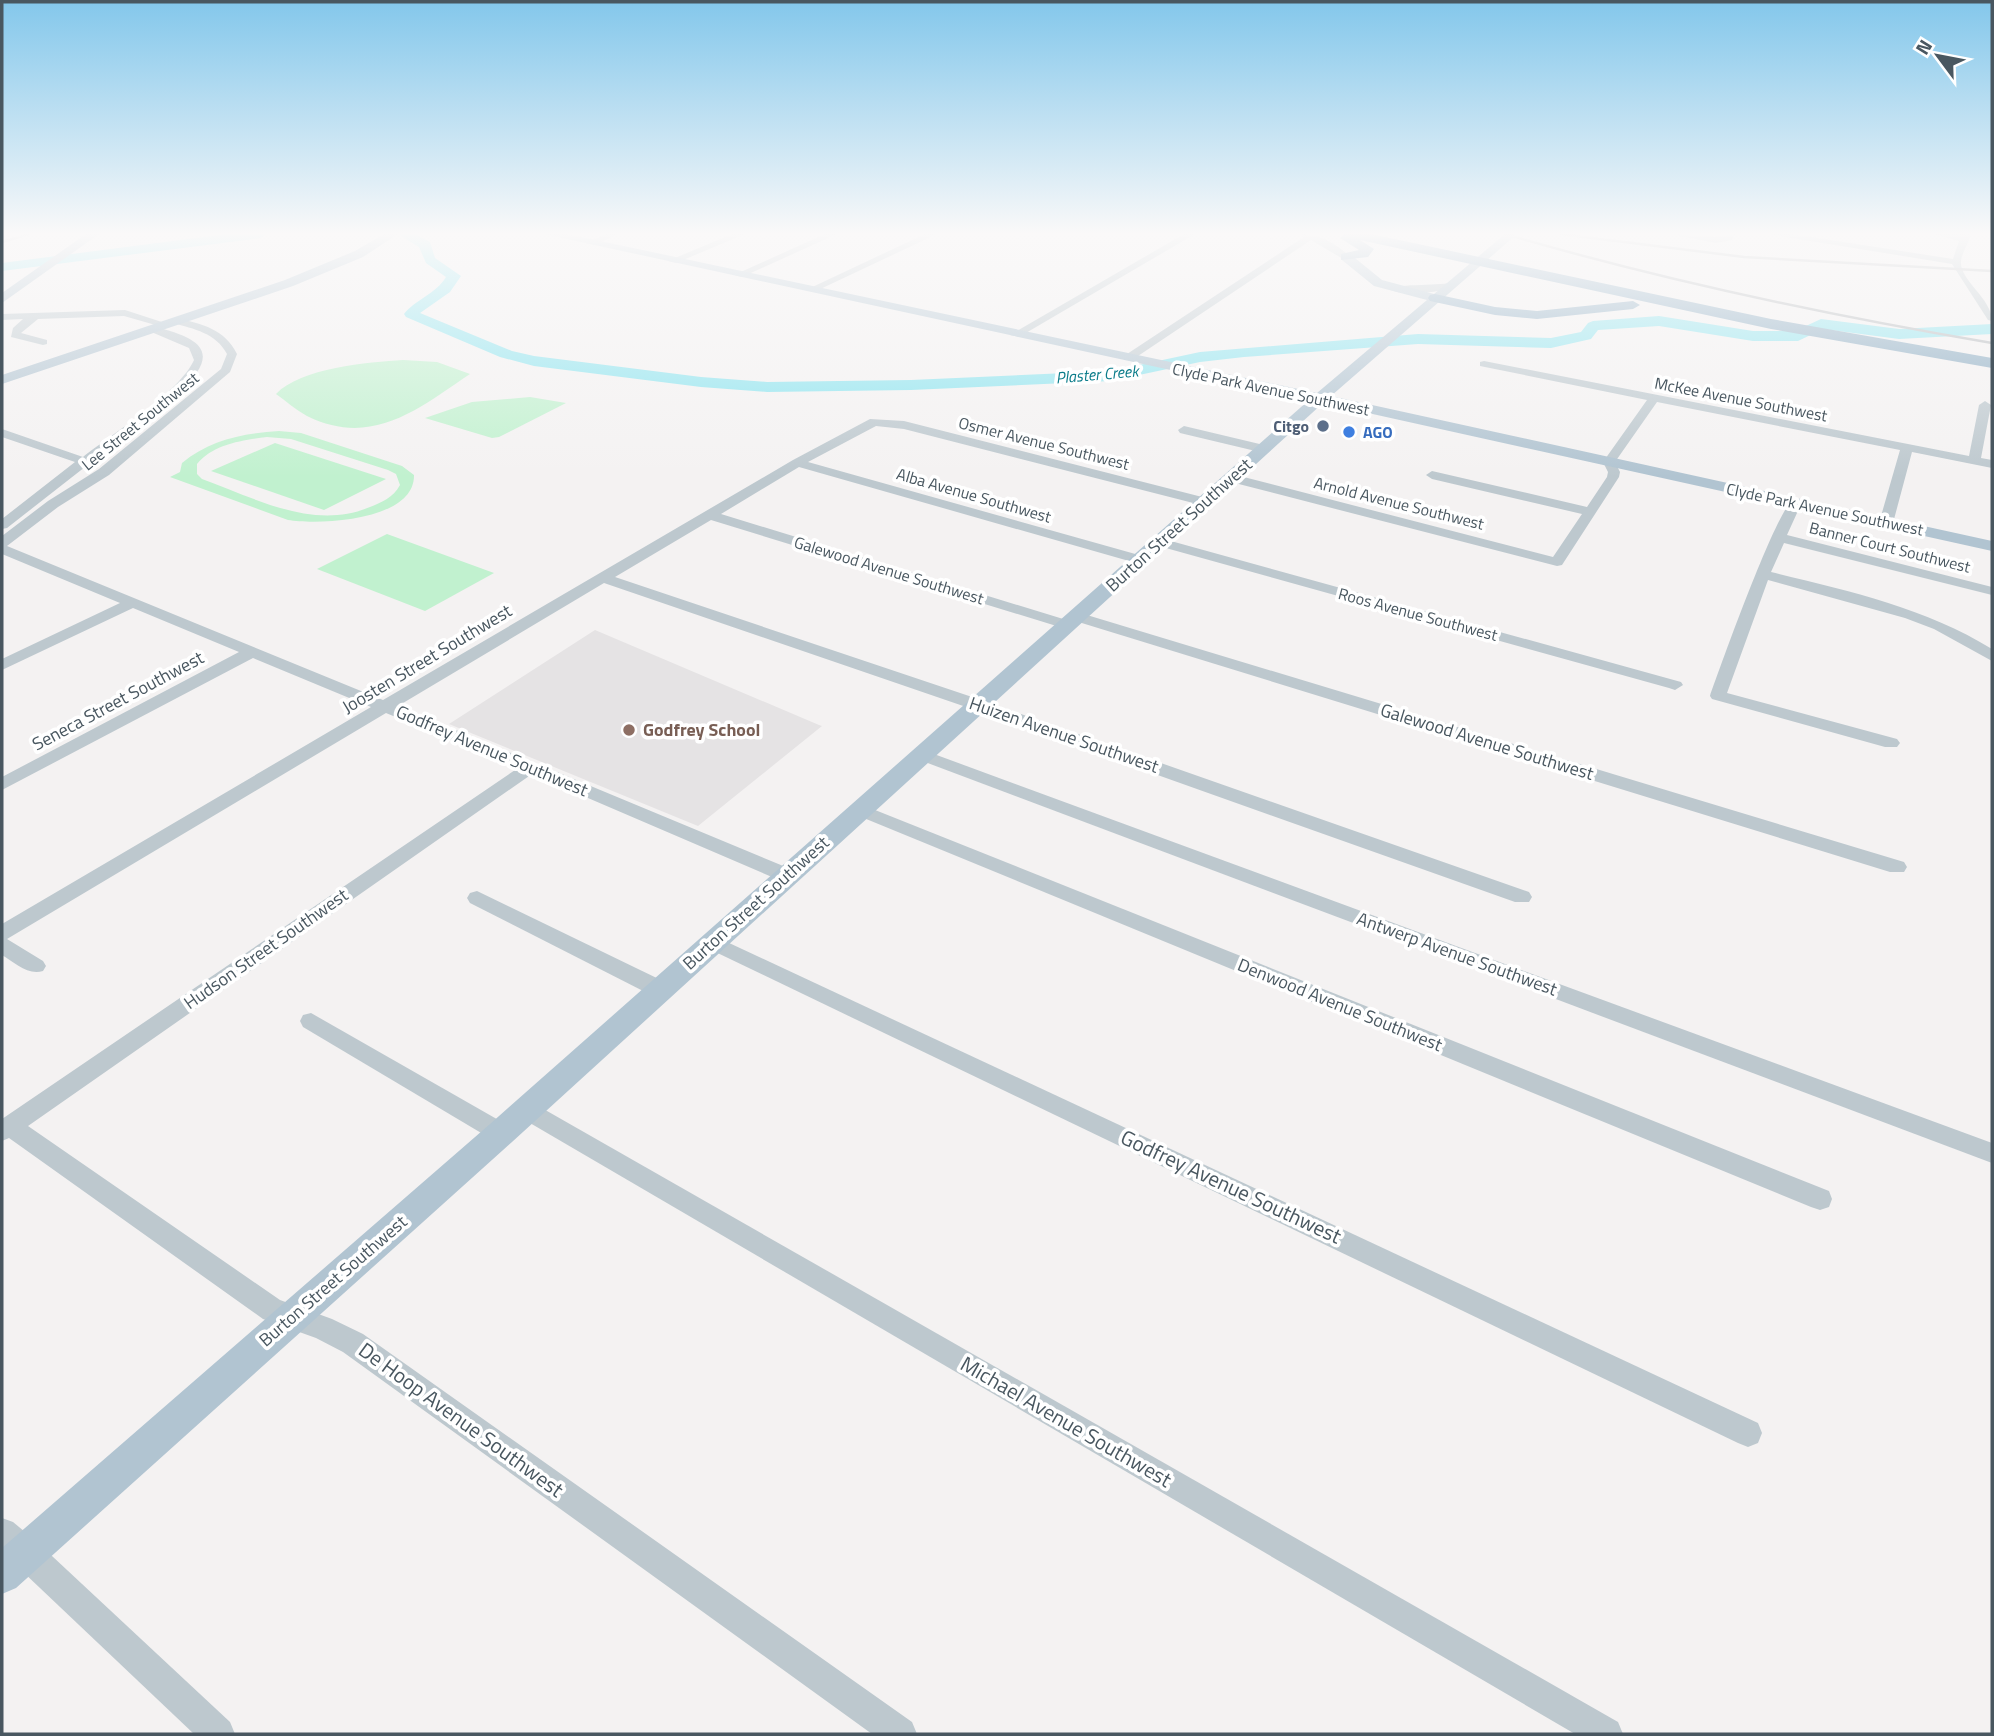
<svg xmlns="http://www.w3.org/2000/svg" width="1994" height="1736" font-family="'Titillium Web',sans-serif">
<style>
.education{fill:#e5e3e4}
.green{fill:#c1f1cf;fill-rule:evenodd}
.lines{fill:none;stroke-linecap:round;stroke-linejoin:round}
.river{fill:#8de4ef;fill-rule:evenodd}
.minor{fill:#bdc8ce;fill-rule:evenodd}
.major{fill:#b1c4d1;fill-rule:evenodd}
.highway{fill:#89aac1;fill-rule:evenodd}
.rail{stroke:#b4b8bc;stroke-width:2.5}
.service-dot{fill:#5c6f8a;stroke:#fff;stroke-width:2.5}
.shop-dot{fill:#3f7fe0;stroke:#fff;stroke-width:2.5}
.education-dot{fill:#8d6e63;stroke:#fff;stroke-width:2.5}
.labels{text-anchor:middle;stroke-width:7;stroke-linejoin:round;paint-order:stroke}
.far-water-label{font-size:16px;font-style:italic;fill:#0b7c8a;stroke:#fff}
.far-street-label{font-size:16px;fill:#495760;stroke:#fff}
.far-service-label{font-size:16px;font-weight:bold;fill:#4e5e75;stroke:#fff;text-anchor:end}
.far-shop-label{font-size:16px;font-weight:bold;fill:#366cbe;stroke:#fff;text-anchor:start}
.street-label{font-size:18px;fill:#495760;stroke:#fff}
.education-label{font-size:18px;font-weight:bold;fill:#785e54;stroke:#fff;text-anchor:start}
.near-street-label{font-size:21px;fill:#495760;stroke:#fff}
</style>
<rect width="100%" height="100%" fill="#f4f2f2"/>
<polygon class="education" points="595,630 819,725 822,726 698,826 449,724"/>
<g class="green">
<path d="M403,360l34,2 33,12c-52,35 -98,74 -163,42 -11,-6 -21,-15 -31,-22 24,-26 93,-32 127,-34z"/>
<polygon points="530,397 566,403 499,437 492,438 425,418 472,402"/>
<path d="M279,431l22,2 101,33 12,9c1,46 -95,50 -126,45l-118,-43 10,-5 2,-9c27,-23 62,-30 97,-32zM267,437l24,2 97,31 8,4 4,11c-7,13 -18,17 -30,22 -57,24 -115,-9 -168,-28l-5,-5v-10c16,-20 46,-24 70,-27z"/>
<polygon points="275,443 386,479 324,510 211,471"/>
<polygon points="387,534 494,573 425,611 317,569"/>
</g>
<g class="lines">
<g class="river">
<polygon points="227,234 267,234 261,238 2,271 2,263"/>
<path d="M398,234h17l15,8 5,16 26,18 -11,16 -30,21 92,38 22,5 167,21 66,5 144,-2 200,-9 89,-19 218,-18 133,4 30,-6 7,-9 5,-2 66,-5 94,15h42l26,-12 78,10 93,-5v10l-93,5 -76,-10 -25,12h-45l-94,-15 -61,4 -7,9 -40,9 -133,-4 -174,13 -44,5 -89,19 -200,9 -144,2 -66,-5 -167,-21 -34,-9 -94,-40 -2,-3c12,-15 32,-20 42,-37l-20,-14 -7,-16z"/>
</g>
<g class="minor">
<polygon points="606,234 619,234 594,245 586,243"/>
<polygon points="732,234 745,234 676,263 668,261"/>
<polygon points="825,234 837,234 742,277 734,275"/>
<polygon points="925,234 937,234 814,292 806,290"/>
<polygon points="1184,234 1195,234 1019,337 1010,335"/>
<path d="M1301,234c19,0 35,10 50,23l-8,2 -32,-19 -179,120h-8v-4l180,-119z"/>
<polygon points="1669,234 1716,237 1735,234 1732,240 1716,243"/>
<path d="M1768,234h24l161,25 6,-18 -26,-7h37c0,9 -8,17 -9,27 -2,19 31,37 31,60l-4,-1 -36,-56z"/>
<path d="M1450,283l3,1v4c-19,4 -49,10 -66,0 5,-3 51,-3 63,-5z"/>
<polygon points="125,310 171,325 166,328 124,316 38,319 21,333 47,340 47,344 43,345 11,337 13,328 23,319 2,320 2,314"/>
<path d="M177,318c25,6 48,11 60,36l-7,18 -121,103 -51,32 -51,39 376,154 410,-240 77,-41 34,2 306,78 2,3 -7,4 -301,-77 -28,-3 -68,36 338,95 2,3 -7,4 -5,-1 -337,-96 -78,47 352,108 3,3 -8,5 -5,-2 -352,-108 -96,57 369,124 545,191 3,5 -3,5h-14l-543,-193 -368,-126 -206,123 395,164 3,5 -3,5h-14l-247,-106 -504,352 252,174 52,19 31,15 549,388 5,12h-45l-529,-382 -27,-14 -53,-19 -254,-181 -7,3v-22l516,-351 -132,-55 -379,226 36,22 3,5 -3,5c-15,5 -29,-9 -41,-16v-31l369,-217 -118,-49 -251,132v-13l237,-125 -106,-44 -131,62v-11l118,-56 -118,-49v-18l46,-35 51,-32 122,-100 6,-15c-11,-21 -33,-25 -54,-31l-1,-2z"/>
<path d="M153,326c53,14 68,27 24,69l-170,133 -5,1v-10l73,-57 -73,-25v-8l81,28c29,-23 97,-65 111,-97l-5,-12 -40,-17 -1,-2z"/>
<polygon points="1484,361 1969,456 1979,405 1985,401 1991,405 1981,458 1992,460 1992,468 1912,452 1893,523 1886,527 1879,523 1900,450 1657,402 1615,462 1620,472 1619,477 1562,565 1557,566 1227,481 1226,478 1232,474 1553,557 1582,514 1432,479 1426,475 1432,471 1587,507 1607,477 1608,472 1603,462 1647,400 1480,366 1480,362"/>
<polygon points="1184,426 1268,446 1270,449 1264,453 1180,433 1178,430"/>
<path d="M1795,498l7,4 -15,33 205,52v8l-208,-52 -13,29c77,19 153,35 221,77v12l-58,-32 -29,-11 -137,-38 -41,113 170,46 3,4 -3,4h-12l-173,-48 -2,-3c10,-28 68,-192 85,-198z"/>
<polygon points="1160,538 1681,682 1683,685 1675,690 1669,688 1155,545 1155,539"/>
<polygon points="1077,612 1904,862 1907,867 1904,872 1890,872 1072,620 1069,617"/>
<polygon points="923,750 1992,1143 1992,1163 917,759 914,755 917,751"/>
<polygon points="860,804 1829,1191 1832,1199 1829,1207 1820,1210 1811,1207 854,814 851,810 854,806"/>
<polygon points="477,891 667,983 670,989 667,995 659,997 651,995 470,903 467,898 470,893"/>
<polygon points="712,935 1758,1423 1762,1433 1758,1443 1748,1447 1738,1443 705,947 702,942 705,937"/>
<polygon points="311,1013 509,1126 513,1133 509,1140 501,1143 493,1140 303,1027 300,1021 303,1015"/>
<polygon points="526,1099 1618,1722 1623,1734 1575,1734 518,1116 514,1109 518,1102"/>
<polygon points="2,1518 13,1522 37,1542 230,1722 235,1734 194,1734 2,1552"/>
</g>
<g class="major">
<polygon points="86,234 99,234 2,303 2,293"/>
<polygon points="384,234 398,234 363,257 293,286 2,384 2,375 285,280 355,251"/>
<polygon points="544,234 567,234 1317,393 1427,300 1374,286 1342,260 1342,254 1350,254 1382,280 1434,294 1505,234 1517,234 1331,396 1992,541 1992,551 1323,403 512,1142 16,1588 2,1594 2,1548 490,1124 1309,400"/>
</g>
<g class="highway">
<polygon points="1345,234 1371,234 1771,319 1992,358 1992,368 1771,329 1360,240 1374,249 1368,257 1341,260 1341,254 1359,250 1340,238"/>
<polygon points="1435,294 1495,307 1537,311 1633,301 1640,305 1633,309 1537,319 1495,315 1430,301 1428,298 1430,295"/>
</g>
<g class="rail">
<path d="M1505,234c160,47 322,81 487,109"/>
<polyline points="1560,234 1744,257 1992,271"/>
<polyline points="2,242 29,234"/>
</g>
</g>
<linearGradient id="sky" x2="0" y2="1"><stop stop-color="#83c7eb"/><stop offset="0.49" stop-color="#faf9f9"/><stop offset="1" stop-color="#faf9f9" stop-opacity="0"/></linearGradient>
<rect width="1994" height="477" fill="url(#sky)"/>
<circle class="service-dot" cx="1323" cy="426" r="7"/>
<circle class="shop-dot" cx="1349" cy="432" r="7"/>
<circle class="education-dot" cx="629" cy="730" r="7"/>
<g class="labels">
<g class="far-water-label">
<text transform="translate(1097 374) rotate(-5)" y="6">Plaster Creek</text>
</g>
<g class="far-street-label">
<text transform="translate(1271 389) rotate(12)" y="6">Clyde Park Avenue Southwest</text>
<text transform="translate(1741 399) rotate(11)" y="6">McKee Avenue Southwest</text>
<text transform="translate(140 421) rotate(-39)" y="6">Lee Street Southwest</text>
<text transform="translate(1044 443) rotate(14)" y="6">Osmer Avenue Southwest</text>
<text transform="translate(974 495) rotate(16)" y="6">Alba Avenue Southwest</text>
<text transform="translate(1399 503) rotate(14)" y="6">Arnold Avenue Southwest</text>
<text transform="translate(1825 509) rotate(12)" y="6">Clyde Park Avenue Southwest</text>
<text transform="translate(1890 547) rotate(14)" y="6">Banner Court Southwest</text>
<text transform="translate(889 570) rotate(17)" y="6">Galewood Avenue Southwest</text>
<text transform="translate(1418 614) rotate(15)" y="6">Roos Avenue Southwest</text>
</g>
<g class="far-service-label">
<text x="1309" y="432">Citgo</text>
</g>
<g class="far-shop-label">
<text x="1363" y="438">AGO</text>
</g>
<g class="street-label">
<text transform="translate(1179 525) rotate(-42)" y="6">Burton Street Southwest</text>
<text transform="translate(427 659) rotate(-31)" y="6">Joosten Street Southwest</text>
<text transform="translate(118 701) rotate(-28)" y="6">Seneca Street Southwest</text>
<text transform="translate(1064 735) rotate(19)" y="6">Huizen Avenue Southwest</text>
<text transform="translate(1487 742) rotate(17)" y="6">Galewood Avenue Southwest</text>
<text transform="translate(492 751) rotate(23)" y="6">Godfrey Avenue Southwest</text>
<text transform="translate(756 903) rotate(-42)" y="6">Burton Street Southwest</text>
<text transform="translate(266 949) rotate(-35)" y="6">Hudson Street Southwest</text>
<text transform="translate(1457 954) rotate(20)" y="6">Antwerp Avenue Southwest</text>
<text transform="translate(1340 1005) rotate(22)" y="6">Denwood Avenue Southwest</text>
<text transform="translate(333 1281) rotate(-41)" y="6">Burton Street Southwest</text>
</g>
<g class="education-label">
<text x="643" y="736">Godfrey School</text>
</g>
<g class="near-street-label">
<text transform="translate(1231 1187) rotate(25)" y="7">Godfrey Avenue Southwest</text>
<text transform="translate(461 1420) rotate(36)" y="7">De Hoop Avenue Southwest</text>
<text transform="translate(1066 1422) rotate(30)" y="7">Michael Avenue Southwest</text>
</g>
</g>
<rect width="1994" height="1736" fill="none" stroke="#495760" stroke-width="7"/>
<g transform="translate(1938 56) rotate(302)" stroke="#ffffff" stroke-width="5" paint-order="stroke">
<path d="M0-5L12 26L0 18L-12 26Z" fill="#495760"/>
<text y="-10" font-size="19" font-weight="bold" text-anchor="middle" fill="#495760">N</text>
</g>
</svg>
